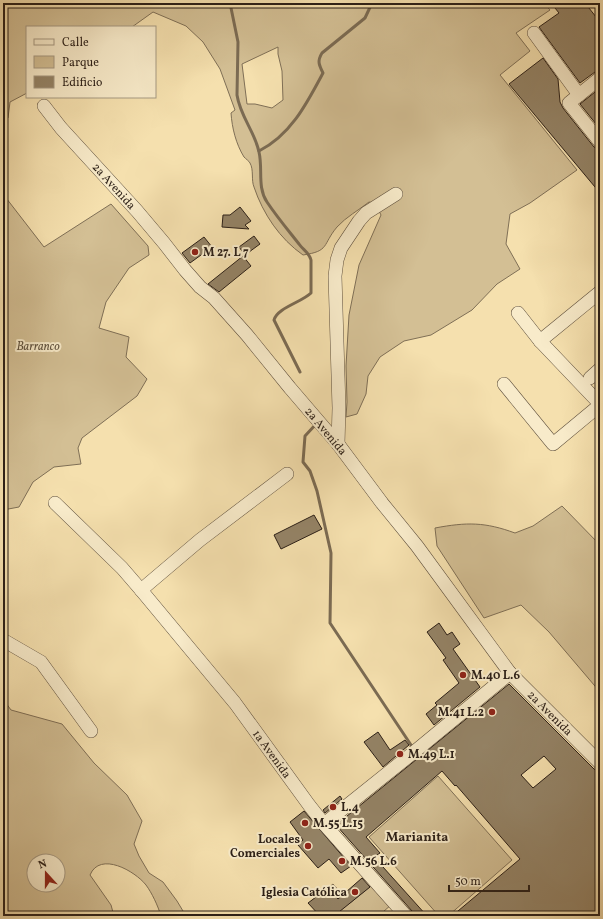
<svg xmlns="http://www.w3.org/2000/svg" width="603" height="919" font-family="Vollkorn,serif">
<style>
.green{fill:#d3bf94;stroke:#7f6f56;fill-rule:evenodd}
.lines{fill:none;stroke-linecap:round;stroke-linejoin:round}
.stream{stroke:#7b6b53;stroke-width:3}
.building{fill:#948366;stroke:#2b1f17;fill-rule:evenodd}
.minor-casing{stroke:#5e4f3d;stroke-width:14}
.minor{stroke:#f8ebca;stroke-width:13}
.poi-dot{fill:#8f2418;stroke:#f8ebca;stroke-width:1.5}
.labels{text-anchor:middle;stroke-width:4;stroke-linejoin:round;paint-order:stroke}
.street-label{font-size:12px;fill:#2b1f17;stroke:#f8ebca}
.poi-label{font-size:12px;font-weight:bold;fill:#2b1f17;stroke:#f8ebca;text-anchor:start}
.park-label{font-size:12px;font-style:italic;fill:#5d4f3c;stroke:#f8ebca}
.neighbourhood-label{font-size:13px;font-weight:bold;fill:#2b1f17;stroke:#f8ebca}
</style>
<rect width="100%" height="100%" fill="#f5e0ae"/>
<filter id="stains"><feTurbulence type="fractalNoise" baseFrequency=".005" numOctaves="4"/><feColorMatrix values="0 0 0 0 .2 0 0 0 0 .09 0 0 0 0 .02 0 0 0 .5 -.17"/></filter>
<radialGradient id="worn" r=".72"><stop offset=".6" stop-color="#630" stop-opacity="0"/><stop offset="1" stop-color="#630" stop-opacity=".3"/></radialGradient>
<g class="green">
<path d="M3,3h541l6,7 -34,23 14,18 -30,24 77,95 -47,33 -20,11 -4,30 14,25 -23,15 -25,26 -41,25 -27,6 -24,16 -12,19 -2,18 -9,20 -11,3 1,-15 -1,-36 3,-51 10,-50 22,-50 -6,-12 -6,-1c-10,8 -23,15 -32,25 -15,18 -7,24 -34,28 -23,-16 -40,-41 -49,-68 -3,-7 0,-17 -4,-24 -1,-2 -4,-4 -6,-6 -8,-13 -12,-29 -13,-44l4,-3 -15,-41 -17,-27 -17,-16 -33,-14 -21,15h-105v66l-17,9 -2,16 -5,3zM278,47v7l4,17 1,29 -11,8 -17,-4h-8l-5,-40z"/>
<polygon points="3,194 44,247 111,204 148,246 149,255 129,268 106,302 99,328 129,337 126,357 147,379 137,396 82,438 78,448 81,464 54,467 33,482 19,507 3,510"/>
<path d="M562,506l38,39v147l-51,-60 -28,-27 -37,13 -47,-72 -2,-18c32,-6 50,-6 80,5l18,-7z"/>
<path d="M3,699l8,11 51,14 32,39 33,32 15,26 -8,23 5,12 10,17 14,9 14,19 9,15h-25c-3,-10 -9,-23 -15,-31 -11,-14 -46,-34 -56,-10l21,30 3,11h-111zM34,861h24v24h-24z"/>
<polygon points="438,776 512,860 448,916 439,916 369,837"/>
<polygon points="333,884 350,903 373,884 392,904 383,912 387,916 334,916 345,906 328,888"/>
</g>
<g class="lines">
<g class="stream">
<path d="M230,3l8,39 -1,53c3,21 18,37 22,57 4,17 -2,35 8,50 10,15 21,28 32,42 4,6 10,8 12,16v33c-9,9 -34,15 -37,27l26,52"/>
<path d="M259,151c32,-16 48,-48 64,-78 -4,-8 -6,-12 -1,-20l43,-35 7,-15"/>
<polyline points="317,423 305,436 303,462 310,471 317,491 331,553 330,623 413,748"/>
</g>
</g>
<g class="building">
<polygon points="551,3 585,3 600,22 600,70 595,72 580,83 539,27 559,13"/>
<polygon points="543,58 558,79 560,102 563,108 594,147 600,150 600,193 509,84"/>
<polygon points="600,88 600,129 580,104"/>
<polygon points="240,207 251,221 245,225 249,229 222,227 223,215 230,215"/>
<polygon points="254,236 260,244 245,255 239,247"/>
<polygon points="204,237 212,247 190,263 182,253"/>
<polygon points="243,256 251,266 219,292 208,284"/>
<polygon points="314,515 322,529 281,549 274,535"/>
<polygon points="439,623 447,635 452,632 460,644 453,649 480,687 434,725 426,714 437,705 435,703 459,683 443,660 446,658 427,632"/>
<path d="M509,684l85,85 6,4v143h-148l68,-57 -64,-74 -1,1 -13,-15 -76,66 14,16 -6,4 53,59h-13l-2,-5 -76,-86zM544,756l12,13 -23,19 -12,-13z"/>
<polygon points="378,732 390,750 405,740 409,745 383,767 364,742"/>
<polygon points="340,796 342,799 325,813 323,810"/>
<polygon points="304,811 351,866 341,873 329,859 318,868 298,845 303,840 290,822"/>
<polygon points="362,878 370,887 334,916 320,916 308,903 328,888 338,899"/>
</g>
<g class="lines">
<g class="minor-casing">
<g id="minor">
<polyline points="534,33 579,95"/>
<polyline points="600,78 569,103 600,142"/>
<polyline points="44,106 61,128 137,211 164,243 185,270 200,287 214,298 247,335 290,388 338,444 382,503 417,546 510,673 600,763"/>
<polyline points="518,313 540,341 600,404"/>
<polyline points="540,341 600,292"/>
<polyline points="590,378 600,369"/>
<polyline points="504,384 553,444 600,405"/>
<polyline points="338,444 339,408 335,276 337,260 341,248 359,221 366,213 396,194"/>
<polyline points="55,503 122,568 141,590 235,703 309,805 324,824 406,916"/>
<polyline points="141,590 200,540 287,474"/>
<polyline points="3,640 41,662 91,731"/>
<polyline points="324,824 419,748 510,673"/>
</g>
</g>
<use href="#minor" class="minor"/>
</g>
<g class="poi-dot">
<circle cx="195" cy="252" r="4"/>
<circle cx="463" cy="675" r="4"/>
<circle cx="492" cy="712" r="4"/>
<circle cx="400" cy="754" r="4"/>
<circle cx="333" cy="807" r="4"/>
<circle cx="305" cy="823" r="4"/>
<circle cx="308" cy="846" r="4"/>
<circle cx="342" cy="861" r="4"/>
<circle cx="355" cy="892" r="4"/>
</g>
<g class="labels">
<g class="street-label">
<text transform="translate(114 186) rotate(48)" y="4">2a Avenida</text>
<text transform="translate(326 431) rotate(50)" y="4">2a Avenida</text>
<text transform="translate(550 713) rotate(45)" y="4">2a Avenida</text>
<text transform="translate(272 754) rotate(54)" y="4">1a Avenida</text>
</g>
<g class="poi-label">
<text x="203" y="256">M 27. L 7</text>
<text x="471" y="679">M.40 L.6</text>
<text x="484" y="716" text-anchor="end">M.41 L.2</text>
<text x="408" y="758">M.49 L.1</text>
<text x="341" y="811">L.4</text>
<text x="313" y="827">M.55 L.15</text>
<text x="300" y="843" text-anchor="end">Locales<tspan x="300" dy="14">Comerciales</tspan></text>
<text x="350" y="865">M.56 L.6</text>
<text x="347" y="896" text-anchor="end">Iglesia Católica</text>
</g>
<g class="park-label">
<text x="38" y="350">Barranco</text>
</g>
<g class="neighbourhood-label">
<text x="417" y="841">Marianita</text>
</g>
</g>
<rect width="603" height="919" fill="none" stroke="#f5e0ae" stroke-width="16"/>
<rect x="4" y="4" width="595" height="911" fill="none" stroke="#2b1f17" stroke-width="2"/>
<rect x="8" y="8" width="587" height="903" fill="none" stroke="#2b1f17"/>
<rect x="26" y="26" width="130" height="72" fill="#f8ebca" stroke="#a69982"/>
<rect x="34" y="39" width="20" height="6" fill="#f8ebca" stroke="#a69982"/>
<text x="62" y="46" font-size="12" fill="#2b1f17">Calle</text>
<rect x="34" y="56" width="20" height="12" fill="#d3bf94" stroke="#a69982"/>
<text x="62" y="66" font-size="12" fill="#2b1f17">Parque</text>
<rect x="34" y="76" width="20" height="12" fill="#948366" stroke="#a69982"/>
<text x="62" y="86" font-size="12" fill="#2b1f17">Edificio</text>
<g transform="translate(46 873) rotate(339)"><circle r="19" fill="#f8ebca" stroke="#a69982"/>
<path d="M0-3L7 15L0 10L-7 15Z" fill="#8f2418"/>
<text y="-6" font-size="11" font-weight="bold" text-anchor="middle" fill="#2b1f17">N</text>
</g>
<path d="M449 885v6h80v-6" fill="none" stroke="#2b1f17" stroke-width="2"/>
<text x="455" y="885" font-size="12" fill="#2b1f17" stroke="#f8ebca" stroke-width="3" paint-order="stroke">50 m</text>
<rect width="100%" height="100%" filter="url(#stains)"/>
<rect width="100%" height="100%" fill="url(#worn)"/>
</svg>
